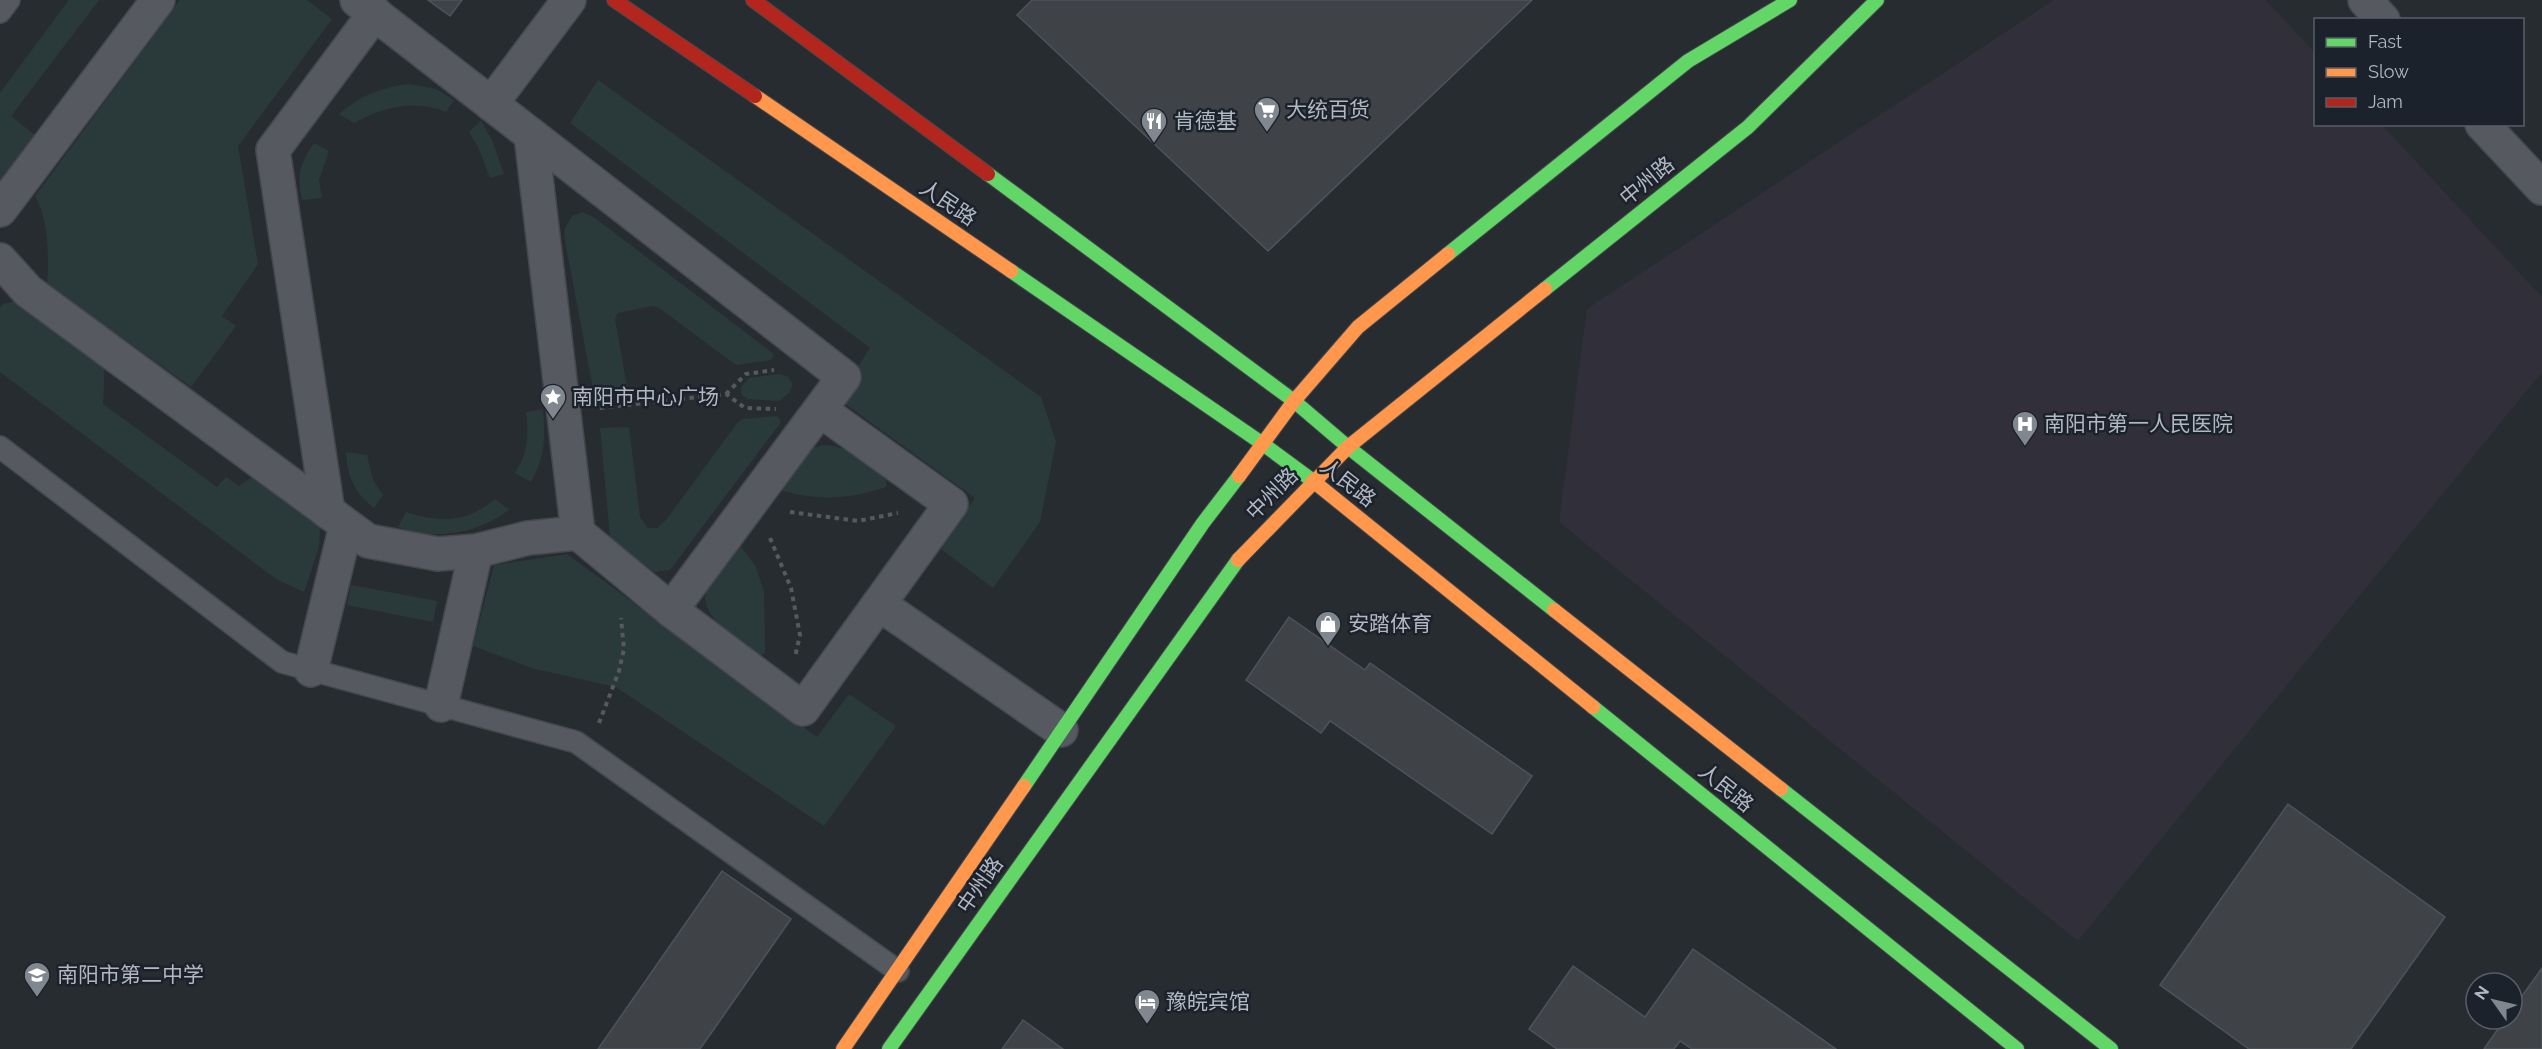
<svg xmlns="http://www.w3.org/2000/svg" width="2542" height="1049" font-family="Raleway,'Noto Sans SC',sans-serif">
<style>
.medical{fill:#31303a}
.green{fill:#2a3a3a}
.building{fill:#3f4348;stroke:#4f5359;stroke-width:1.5}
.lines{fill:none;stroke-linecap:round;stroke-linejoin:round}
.lane-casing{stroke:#44484c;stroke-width:24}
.street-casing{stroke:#44484c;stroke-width:36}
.fast-casing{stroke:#45484e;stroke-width:16}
.slow-casing{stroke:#45484e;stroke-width:16}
.jam-casing{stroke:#45484e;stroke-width:16}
.path{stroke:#565a5e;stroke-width:4;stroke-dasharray:4.5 4.5;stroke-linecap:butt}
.lane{stroke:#565a60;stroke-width:21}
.street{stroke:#565a60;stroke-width:33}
.fast{stroke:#63d668;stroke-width:14}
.slow{stroke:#ff974d;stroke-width:14}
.jam{stroke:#b3261e;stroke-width:14}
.labels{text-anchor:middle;stroke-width:5;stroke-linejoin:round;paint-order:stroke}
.poi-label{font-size:21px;fill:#b1b8c2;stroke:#1c222b;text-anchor:start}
.street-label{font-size:21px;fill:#b1b8c2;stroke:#1c222b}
</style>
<rect width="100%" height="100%" fill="#272c31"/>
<polygon class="medical" points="2054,0 2266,0 2315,53 2316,124 2382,125 2542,297 2542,372 2078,941 1559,522 1587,309"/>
<g class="green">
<polygon points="69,0 99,0 11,116 36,136 3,182 0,182 0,93"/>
<path d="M180,0h127l25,19 -94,127 20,118 -36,52 14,10 -45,61 -144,-103c2,-27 2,-64 -12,-88z"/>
<polygon points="598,80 1041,397 1056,442 1040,522 993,588 941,549 975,498 837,398 870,348 570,123"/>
<path d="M410,84l26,5 18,11 -8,12c-32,-13 -62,-5 -92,11l-15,-9c24,-20 41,-26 71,-30z"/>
<polygon points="481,121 492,140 504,174 490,178 479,149 469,132"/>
<path d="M314,143l15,8 -10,29 3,18 -20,2c-5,-25 -3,-35 12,-57z"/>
<polygon points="582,212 595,218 774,354 771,360 736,365 659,308 652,306 618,313 615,319 628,392 595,399 564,236 565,228 572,216"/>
<polygon points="22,299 105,359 103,404 217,487 226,477 239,486 252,477 320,528 319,547 304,592 276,579 0,372 0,308 3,304"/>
<polygon points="779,374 788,377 793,384 789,393 779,401 747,399 742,395 741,387 749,378"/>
<path d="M543,409c2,30 3,46 -12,73l-16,-9c13,-20 14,-38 11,-61z"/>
<polygon points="777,416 781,422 670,570 654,572 614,544 610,536 600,428 629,427 640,517 648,528 657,528 666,520 738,422 743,419"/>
<path d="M824,445c25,1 43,16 62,30v12c-35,12 -67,14 -103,4l-2,-8 26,-34z"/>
<path d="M346,452l21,3 6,25 10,15 -9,13c-19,-15 -27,-31 -28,-56z"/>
<path d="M495,499l14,11c-33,24 -73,31 -111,17l8,-15c34,11 61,11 89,-13z"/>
<path d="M737,541l19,26 8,25 1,61 -4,2c-20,-15 -62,-35 -55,-65 3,-11 24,-38 31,-49z"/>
<polygon points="567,554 817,737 849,694 896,726 824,826 616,687 535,669 473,646 494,565"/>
<polygon points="351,585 437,601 433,622 347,605"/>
</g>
<g class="building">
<polygon points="428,0 462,0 450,16"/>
<polygon points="1032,0 1532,0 1268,251 1017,15"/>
<polygon points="1289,617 1365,670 1370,663 1532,776 1492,834 1330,721 1321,733 1246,680"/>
<polygon points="2288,804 2445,917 2351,1049 2249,1049 2160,985"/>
<polygon points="722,871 791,919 700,1049 598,1049"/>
<polygon points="1693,949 1836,1049 1692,1049 1680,1041 1674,1049 1557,1049 1529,1029 1573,966 1645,1017"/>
<polygon points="2542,968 2542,1049 2484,1049 2505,1019 2512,1019 2512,1010"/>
<polygon points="1023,1020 1063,1049 1002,1049"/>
</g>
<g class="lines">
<g class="lane-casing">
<g id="lane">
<polyline points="0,12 9,0"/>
<polyline points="0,447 282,662 576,742 898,971"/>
</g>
</g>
<g class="street-casing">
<g id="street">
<polyline points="357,0 844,377 671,610"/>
<polyline points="2365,0 2383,20"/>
<polyline points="491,104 569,0"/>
<polyline points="2482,124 2542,188"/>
<polyline points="531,135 578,533"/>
<polyline points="0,210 158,0"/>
<polyline points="0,260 28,291 368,541 438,554 476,551 528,538 578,533 671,610 803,709 951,504 820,410"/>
<polyline points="328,512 273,150 375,13"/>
<polyline points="879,604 1061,730"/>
<polyline points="311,670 346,526"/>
<polyline points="441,705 476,551"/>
</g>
</g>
<g class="fast-casing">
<g id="fast">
<polyline points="988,174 1294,401 1348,447 1554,610"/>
<polyline points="1448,254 1688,61 1790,0"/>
<polyline points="1011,271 1263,444 1313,481"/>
<polyline points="1545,289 1748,127 1877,0"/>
<polyline points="1593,707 2017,1049"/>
<polyline points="1024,786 1203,523 1239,476"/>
<polyline points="1781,789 2111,1049"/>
<polyline points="889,1049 1238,560"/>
</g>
</g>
<g class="slow-casing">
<g id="slow">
<polyline points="755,96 1011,271"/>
<polyline points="1239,476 1294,401 1358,327 1448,254"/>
<polyline points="1313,481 1593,707"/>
<polyline points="1238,560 1348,447 1545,289"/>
<polyline points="1554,610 1781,789"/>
<polyline points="843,1049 1024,786"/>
</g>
</g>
<g class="jam-casing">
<g id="jam">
<polyline points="614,0 755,96"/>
<polyline points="753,0 988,174"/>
</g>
</g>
<g class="path">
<polyline points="726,394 746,374 774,370"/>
<polyline points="600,408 726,394 745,408 776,409"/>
<polyline points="790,512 858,521 898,513"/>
<polyline points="770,538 791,588 800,635 795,657"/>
<polyline points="599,723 619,671 624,649 621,618"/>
</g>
<use href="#lane" class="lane"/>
<use href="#street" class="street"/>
<use href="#fast" class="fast"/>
<use href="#slow" class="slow"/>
<use href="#jam" class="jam"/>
</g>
<defs>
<g id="supermarket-pin" transform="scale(1.35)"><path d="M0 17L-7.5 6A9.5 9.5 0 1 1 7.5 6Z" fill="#81878f" stroke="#1c222b"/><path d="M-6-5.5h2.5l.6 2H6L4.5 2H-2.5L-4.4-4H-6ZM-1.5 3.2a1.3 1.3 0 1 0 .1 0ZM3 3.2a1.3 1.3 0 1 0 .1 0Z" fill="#fff"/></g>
<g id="restaurant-pin" transform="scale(1.35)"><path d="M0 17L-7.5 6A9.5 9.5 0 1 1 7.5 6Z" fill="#81878f" stroke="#1c222b"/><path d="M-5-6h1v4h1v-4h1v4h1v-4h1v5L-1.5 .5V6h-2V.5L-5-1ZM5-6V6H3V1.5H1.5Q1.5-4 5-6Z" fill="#fff"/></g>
<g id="sight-pin" transform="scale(1.35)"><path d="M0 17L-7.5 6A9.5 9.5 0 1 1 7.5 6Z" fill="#81878f" stroke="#1c222b"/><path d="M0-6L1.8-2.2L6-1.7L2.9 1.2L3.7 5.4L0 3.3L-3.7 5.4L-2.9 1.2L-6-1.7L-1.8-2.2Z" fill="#fff"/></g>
<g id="hospital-pin" transform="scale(1.35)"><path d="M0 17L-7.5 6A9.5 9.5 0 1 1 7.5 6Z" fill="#81878f" stroke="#1c222b"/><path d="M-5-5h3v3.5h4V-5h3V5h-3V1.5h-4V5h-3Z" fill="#fff"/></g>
<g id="shop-pin" transform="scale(1.35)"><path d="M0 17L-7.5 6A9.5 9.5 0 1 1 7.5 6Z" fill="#81878f" stroke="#1c222b"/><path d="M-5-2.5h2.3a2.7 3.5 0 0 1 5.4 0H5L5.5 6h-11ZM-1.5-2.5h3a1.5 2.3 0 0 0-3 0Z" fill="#fff"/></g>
<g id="school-pin" transform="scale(1.35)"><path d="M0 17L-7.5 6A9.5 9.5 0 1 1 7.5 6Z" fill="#81878f" stroke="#1c222b"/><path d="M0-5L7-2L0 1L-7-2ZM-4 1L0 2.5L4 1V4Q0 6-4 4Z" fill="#fff"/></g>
<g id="hotel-pin" transform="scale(1.35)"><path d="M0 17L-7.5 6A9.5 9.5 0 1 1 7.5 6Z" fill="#81878f" stroke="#1c222b"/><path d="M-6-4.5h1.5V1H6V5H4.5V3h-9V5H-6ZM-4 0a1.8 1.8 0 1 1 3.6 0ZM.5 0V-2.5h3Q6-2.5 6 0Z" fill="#fff"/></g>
</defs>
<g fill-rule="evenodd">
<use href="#supermarket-pin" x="1267" y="110"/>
<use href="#restaurant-pin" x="1154" y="121"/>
<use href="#sight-pin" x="553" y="397"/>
<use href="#hospital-pin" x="2025" y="424"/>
<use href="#shop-pin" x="1328" y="624"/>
<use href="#school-pin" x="37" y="975"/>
<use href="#hotel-pin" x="1147" y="1002"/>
</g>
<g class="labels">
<g class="poi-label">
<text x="1286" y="117">大统百货</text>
<text x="1174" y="128">肯德基</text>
<text x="572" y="404">南阳市中心广场</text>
<text x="2044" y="431">南阳市第一人民医院</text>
<text x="1348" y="631">安踏体育</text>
<text x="57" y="982">南阳市第二中学</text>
<text x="1166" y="1009">豫皖宾馆</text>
</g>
<g class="street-label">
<text transform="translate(1647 181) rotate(-39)" y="7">中州路</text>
<text transform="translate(948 203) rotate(34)" y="7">人民路</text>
<text transform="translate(1348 483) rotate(38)" y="7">人民路</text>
<text transform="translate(1272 494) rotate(-45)" y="7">中州路</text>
<text transform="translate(1726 788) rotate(39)" y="7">人民路</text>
<text transform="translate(980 885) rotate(-55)" y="7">中州路</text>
</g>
</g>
<rect x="2314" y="18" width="210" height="108" fill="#1c222b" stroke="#585e67" stroke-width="1.5"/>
<rect x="2326" y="38" width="30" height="9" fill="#63d668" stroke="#585e67" stroke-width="1.5"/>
<text x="2368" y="48" font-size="18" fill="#b1b8c2">Fast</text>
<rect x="2326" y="68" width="30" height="9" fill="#ff974d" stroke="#585e67" stroke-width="1.5"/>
<text x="2368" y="78" font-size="18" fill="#b1b8c2">Slow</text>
<rect x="2326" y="98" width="30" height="9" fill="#b3261e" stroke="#585e67" stroke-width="1.5"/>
<text x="2368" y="108" font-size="18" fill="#b1b8c2">Jam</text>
<g transform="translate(2494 1001) rotate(304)"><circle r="28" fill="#1c222b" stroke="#585e67" stroke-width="1.5"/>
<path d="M0-4.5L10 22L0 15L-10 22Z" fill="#81878f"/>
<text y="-9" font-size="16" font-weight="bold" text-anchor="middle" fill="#b1b8c2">N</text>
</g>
</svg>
